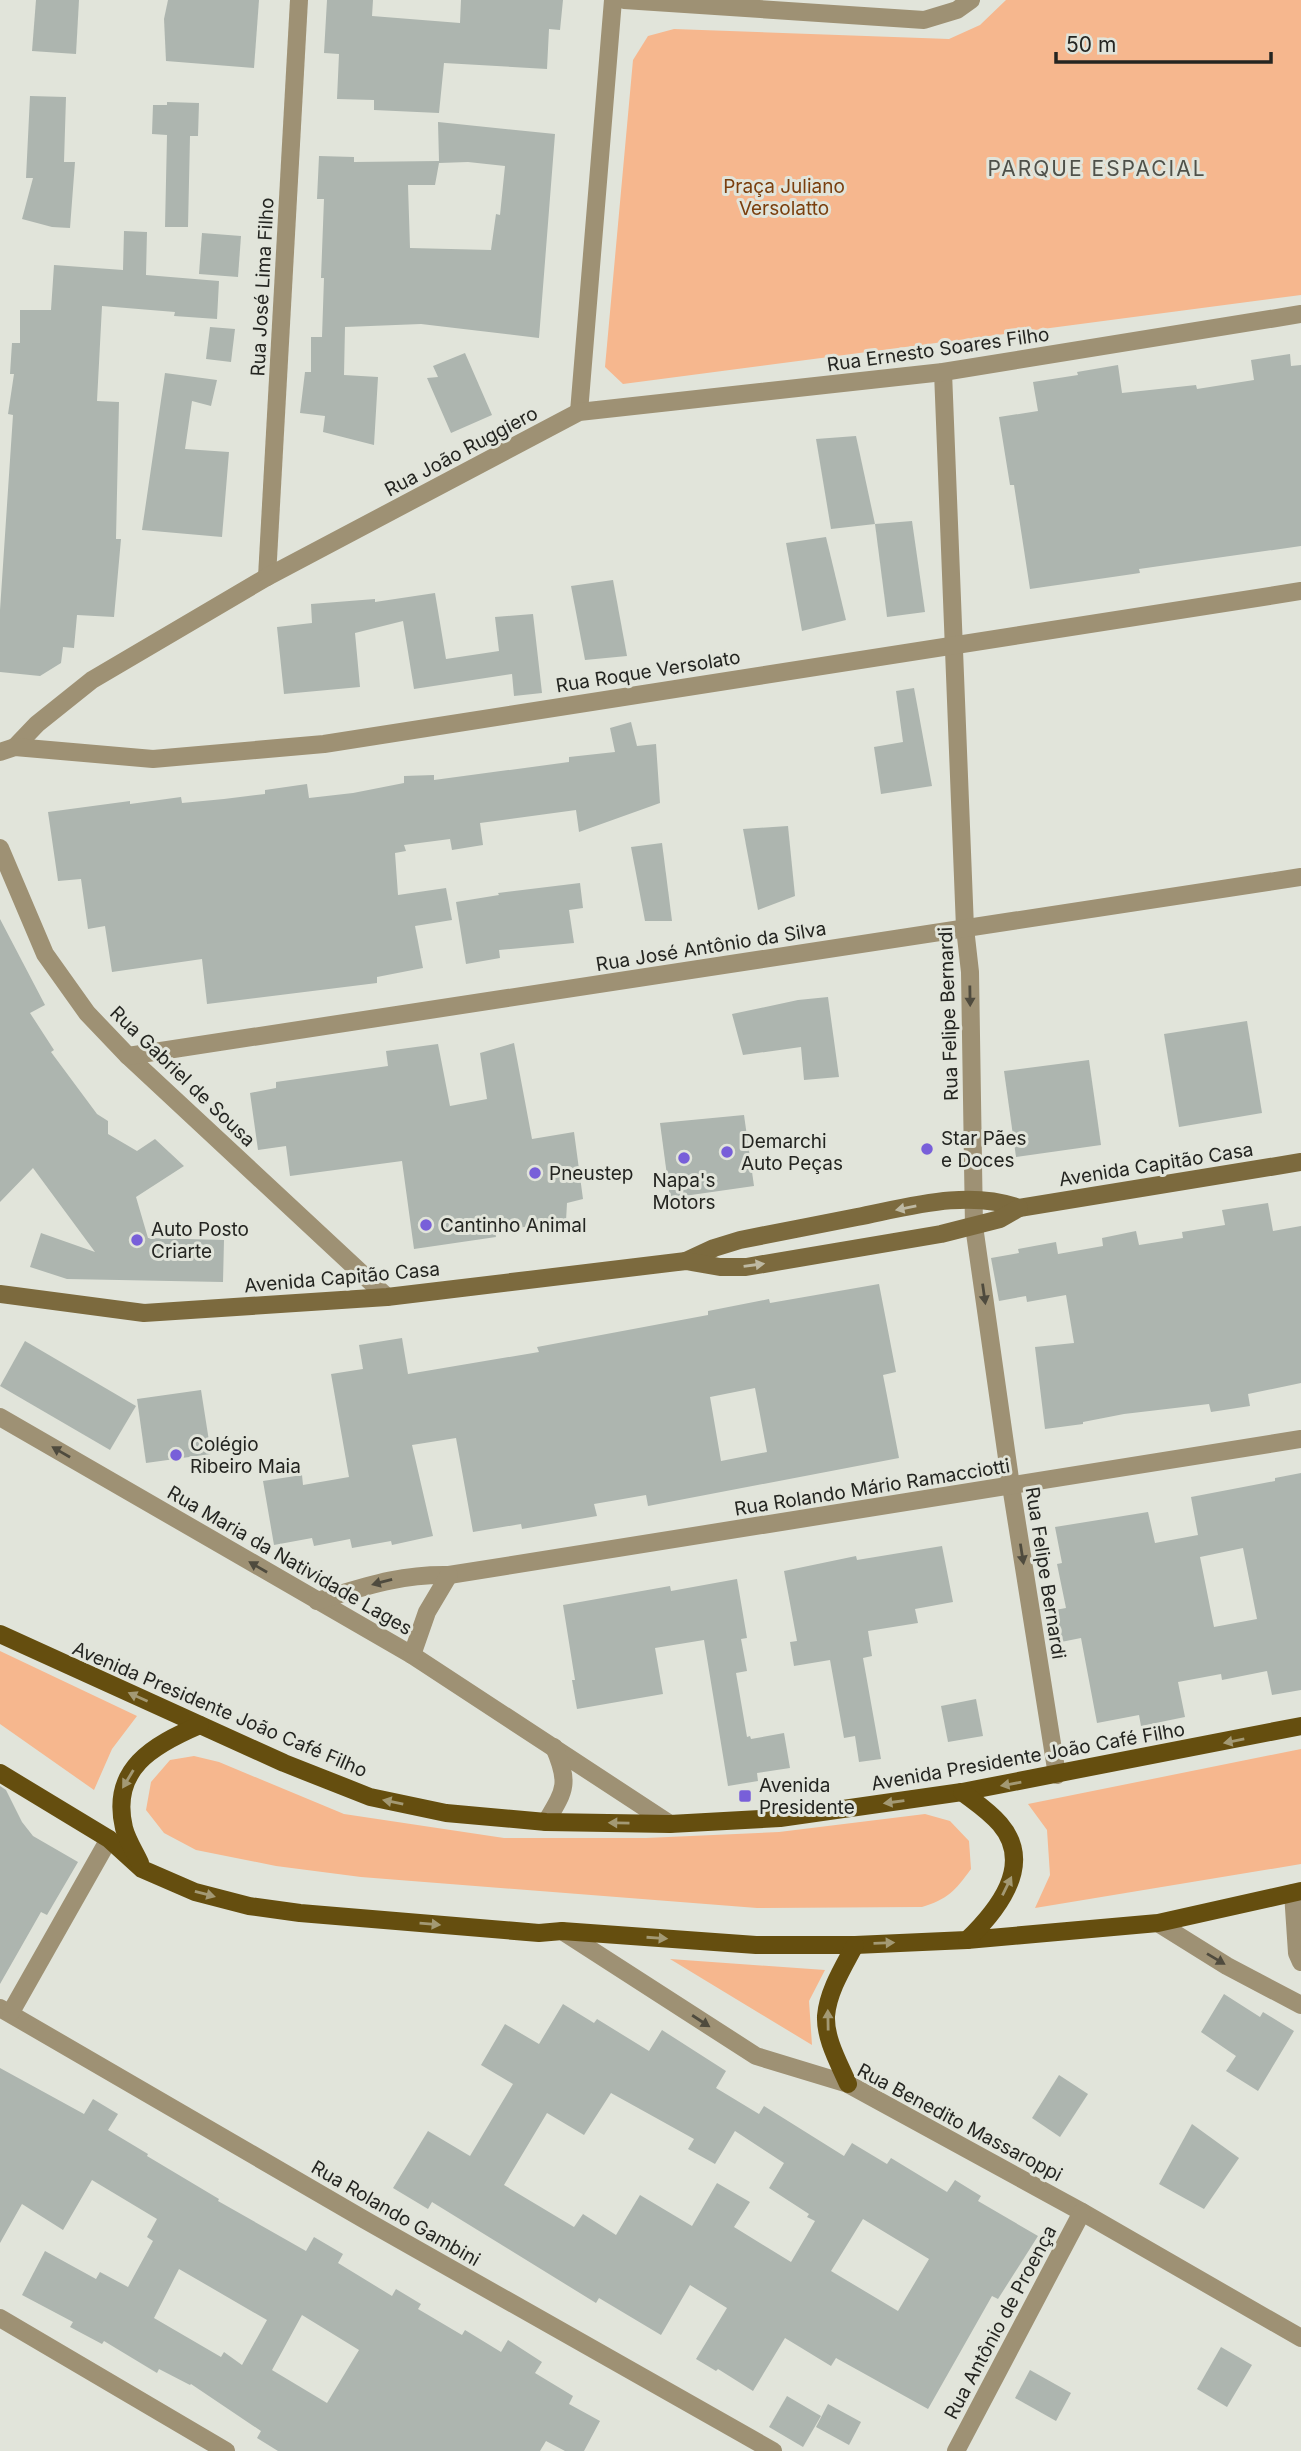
<svg xmlns="http://www.w3.org/2000/svg" width="1301" height="2451" font-family="Inter,sans-serif">
<style>
.green{fill:#f6b78e}
.building{fill:#adb5af;fill-rule:evenodd}
.lines{fill:none;stroke-linecap:round;stroke-linejoin:round}
.minor{stroke:#9e9174;stroke-width:18}
.secondary{stroke:#7c6a3e;stroke-width:18}
.primary{stroke:#654e0f;stroke-width:18}
.oneway{fill:#4f4b3e}
.oneway2{fill:#beb9a3}
.oneway3{fill:#a39974}
.poi-dot{fill:#785fd9;stroke:#e1e4da;stroke-width:2.5}
.labels{text-anchor:middle;stroke-width:6;stroke-linejoin:round;paint-order:stroke}
.park-label{font-size:19px;fill:#7a3f0e;stroke:#e1e4da}
.street-label{font-size:19px;fill:#242521;stroke:#e1e4da}
.poi-label{font-size:19px;fill:#242521;stroke:#e1e4da;text-anchor:start}
.neighbourhood-label{font-size:21px;letter-spacing:2px;fill:#4f514a;stroke:#e1e4da}
</style>
<rect width="100%" height="100%" fill="#e1e4da"/>
<g class="green">
<polygon points="1006,0 1301,0 1301,295 623,384 605,367 633,60 648,36 674,29 949,39 980,25"/>
<polygon points="0,1651 137,1716 112,1749 94,1790 0,1724"/>
<polygon points="1301,1749 1301,1864 1035,1908 1050,1875 1047,1830 1028,1804"/>
<path d="M194,1756l25,6 125,52 160,24h142l133,-6 146,-18 25,7 19,20 2,28c-16,22 -23,30 -49,38l-165,1 -396,-31 -85,-11 -80,-16 -32,-17 -18,-23 5,-28 19,-22z"/>
<polygon points="670,1959 825,1970 809,2001 812,2045"/>
</g>
<g class="building">
<polygon points="36,0 79,0 76,54 32,51"/>
<polygon points="168,0 259,0 254,68 166,61 164,19"/>
<polygon points="327,0 373,0 372,16 460,23 461,0 563,0 560,30 549,29 547,69 444,63 439,113 374,110 374,100 337,99 339,54 324,53"/>
<polygon points="30,96 66,97 64,162 75,162 70,228 52,227 22,219 33,178 26,178"/>
<polygon points="167,102 199,103 198,136 190,136 188,227 165,227 167,135 152,134 153,105 167,105"/>
<path d="M438,122l117,12 -16,204 -118,-14 -76,3 -1,48 34,2 -4,68 -51,-13 2,-16 -25,-3 5,-41h6v-35h11l2,-59h-3l3,-79h-7l2,-43 35,1v5l85,-1zM468,162l37,4 -5,49 -4,-1 -5,36 -81,-2 -2,-63h27l4,-22z"/>
<polygon points="124,231 147,232 146,275 219,281 217,319 174,316 175,312 102,306 97,401 119,402 116,539 121,539 114,617 77,615 74,648 63,647 61,663 40,676 0,672 0,610 13,415 8,414 14,374 10,374 12,343 20,343 20,310 51,310 54,265 123,270"/>
<polygon points="202,233 241,236 238,277 199,274"/>
<polygon points="210,327 235,329 231,362 206,359"/>
<polygon points="465,353 492,415 451,433 427,378 438,377 433,366"/>
<polygon points="1290,354 1291,366 1301,365 1301,546 1139,569 1140,573 1030,589 1014,485 1010,485 999,417 1038,411 1033,382 1078,375 1077,372 1118,365 1122,393 1196,385 1197,389 1254,380 1251,360"/>
<polygon points="165,373 217,380 211,406 192,401 185,449 229,452 222,537 142,530"/>
<polygon points="856,436 875,524 831,529 816,439"/>
<polygon points="912,521 925,612 887,617 875,524"/>
<polygon points="826,537 846,620 802,631 786,543"/>
<polygon points="613,580 627,656 585,660 571,586"/>
<polygon points="435,593 446,659 499,651 495,617 533,614 542,693 514,696 512,674 414,689 403,621 355,633 360,687 284,694 277,627 312,623 311,604 375,599 375,602"/>
<polygon points="914,688 932,786 881,794 874,747 903,742 896,691"/>
<polygon points="631,722 637,746 656,744 660,803 579,832 576,810 480,823 483,845 452,850 450,839 404,845 406,851 395,853 398,895 446,888 452,920 415,926 423,968 377,977 377,983 207,1004 202,959 112,972 105,926 88,929 81,879 58,881 48,812 130,801 130,804 181,797 182,803 224,799 265,794 265,790 307,784 309,798 353,793 404,783 404,776 434,775 434,780 569,762 569,757 615,752 610,728"/>
<polygon points="788,826 795,896 758,910 743,829"/>
<polygon points="662,843 672,921 645,921 631,847"/>
<polygon points="580,883 583,908 569,910 574,943 499,950 500,958 466,964 456,902 499,895 498,893"/>
<polygon points="0,919 45,1005 30,1013 54,1050 51,1052 97,1114 108,1121 108,1134 137,1151 155,1139 184,1166 136,1197 148,1238 224,1240 223,1282 67,1279 30,1267 41,1233 95,1252 33,1168 0,1202"/>
<polygon points="828,997 839,1077 804,1080 801,1047 743,1055 732,1014 798,1000"/>
<polygon points="1247,1021 1262,1113 1179,1127 1164,1034"/>
<polygon points="514,1043 532,1139 574,1132 583,1199 567,1203 566,1221 495,1231 496,1237 414,1249 402,1161 290,1176 286,1146 258,1150 250,1093 276,1088 276,1082 388,1066 386,1051 438,1044 450,1106 487,1099 480,1053"/>
<polygon points="1089,1060 1101,1145 1016,1157 1004,1071"/>
<polygon points="744,1115 754,1186 670,1198 660,1123"/>
<polygon points="1268,1203 1273,1231 1301,1226 1301,1383 1248,1394 1250,1406 1211,1412 1209,1404 1124,1414 1083,1422 1083,1424 1045,1429 1035,1347 1074,1343 1066,1295 1027,1302 1026,1296 999,1301 991,1258 1019,1253 1018,1249 1056,1242 1058,1254 1103,1246 1102,1238 1136,1231 1139,1245 1183,1238 1182,1232 1225,1225 1222,1210"/>
<path d="M879,1284l17,88 -13,3 16,83 -251,48 -2,-11 -52,9 3,12 -75,13 -1,-5 -48,8 -17,-94 -44,7 21,91 -41,9 -1,-4 -39,7 -2,-9 -36,7 -2,-8 -38,7 -11,-64 39,-6 1,10 46,-8 -18,-103 32,-5 -4,-24 43,-7 6,36 131,-22 -2,-5 171,-32v-4l61,-12 1,4zM755,1388l12,64 -46,9 -11,-64z"/>
<polygon points="25,1341 136,1406 110,1450 0,1386"/>
<polygon points="201,1390 211,1454 146,1463 137,1399"/>
<path d="M1301,1473v217l-29,5 -5,-24 -45,9 -1,-6 -43,8 7,35 -44,9 -2,-11 -42,8 -16,-85 -20,4 -6,-32 11,-2 -9,-44 5,-1 -7,-36 93,-15 7,31 43,-8 -7,-38 84,-16v-3zM1243,1548l14,71 -43,8 -14,-70z"/>
<polygon points="942,1546 953,1602 915,1609 918,1623 868,1631 872,1656 863,1658 881,1759 859,1762 855,1736 844,1738 830,1660 794,1666 790,1642 797,1641 784,1571 856,1556 857,1560"/>
<polygon points="737,1579 747,1638 741,1639 747,1671 736,1673 747,1737 750,1736 751,1739 784,1733 790,1768 757,1773 758,1781 728,1786 704,1640 655,1648 663,1694 577,1709 572,1680 575,1680 563,1605 670,1586 671,1591"/>
<polygon points="976,1699 983,1736 948,1742 941,1706"/>
<polygon points="0,1786 6,1790 22,1822 33,1836 78,1862 47,1915 41,1912 0,1984"/>
<polygon points="1224,1994 1260,2017 1263,2012 1294,2031 1258,2091 1226,2071 1236,2056 1201,2032"/>
<path d="M563,2004l31,19 3,-4 52,32 13,-21 64,41 -10,17 43,26 5,-8 80,50 8,-13 35,21 4,-6 56,34 8,-12 26,16 -3,5 60,35 -40,63 -6,-3 -64,113 -92,-51 -5,8 -46,-28 -32,53 -35,-22 -2,2 -20,-12 31,-51 -37,-23 -29,50 -62,-37 -3,5 -164,-101 -4,7 -35,-21 35,-57 42,25 43,-72 -32,-19 24,-41 34,20zM611,2093l83,46 -6,10 27,15 20,-33 49,32 -15,25 40,26 -2,3 8,4 -24,41 -57,-35 16,-25 -33,-19 -25,43 -52,-31 -24,40 -33,-21 -9,13 -70,-42 43,-72 37,22zM863,2219l66,40 -31,52 -67,-40z"/>
<path d="M0,2068l84,46 9,-15 25,15 -10,16 40,24 -1,2 72,43 -1,2 88,50 8,-14 29,17 -5,9 54,33 4,-7 25,15 -3,5 44,26 3,-5 36,22 7,-12 34,22 -7,11 38,23 -4,8 31,17 -16,30h-19l-19,-10 -6,10h-262l-21,-13 4,-7 -70,-47 -1,1 -31,-16 -2,4 -53,-32 -2,3 -32,-17 3,-5 -51,-27 23,-44 51,28 4,-7 28,15 25,-46 -6,-4 10,-18 -65,-39 -29,50 -41,-26 -22,39zM179,2269l88,51 -25,45 -18,-13 -3,5 -67,-39zM302,2315l57,35 -32,53 -55,-33z"/>
<polygon points="1059,2075 1088,2094 1060,2137 1032,2118"/>
<polygon points="1192,2124 1239,2158 1204,2209 1159,2184"/>
<polygon points="1221,2347 1252,2365 1227,2407 1197,2389"/>
<polygon points="1030,2370 1071,2393 1056,2421 1015,2398"/>
<polygon points="787,2396 821,2416 803,2447 769,2427"/>
<polygon points="828,2404 861,2422 849,2445 816,2427"/>
</g>
<g class="lines">
<g class="minor">
<polyline points="624,0 924,20 957,10 971,0"/>
<polyline points="943,372 965,928 970,972 974,1226 1011,1486 1057,1775"/>
<polyline points="579,412 613,0"/>
<polyline points="267,577 299,0"/>
<polyline points="15,747 37,724 92,680 267,577 579,412 943,372 1301,314"/>
<polyline points="0,752 15,747 153,759 324,744 1301,591"/>
<polyline points="0,848 45,954 87,1013 128,1056 387,1297"/>
<polyline points="128,1056 1301,877"/>
<polyline points="0,1417 412,1655 670,1824"/>
<path d="M317,1601c47,-14 82,-27 132,-26l852,-136"/>
<polyline points="412,1655 427,1612 449,1575"/>
<path d="M546,1822c19,-32 24,-38 8,-75"/>
<polyline points="1293,1893 1297,1953 1301,1962"/>
<polyline points="1158,1923 1227,1966 1301,2005"/>
<polyline points="562,1931 756,2056 848,2084 1082,2212 1301,2338"/>
<polyline points="0,2008 365,2220 773,2451"/>
<polyline points="11,2012 109,1839"/>
<polyline points="0,2318 226,2451"/>
<polyline points="956,2451 1082,2212"/>
</g>
<g class="secondary">
<path d="M686,1261l28,-13 26,-8c39,-8 78,-15 117,-23 51,-10 111,-28 162,-9l282,-46"/>
<polyline points="0,1294 144,1313 387,1297 686,1261 720,1267 746,1267 941,1234 1000,1219 1019,1208"/>
</g>
<g class="primary">
<polyline points="0,1634 284,1763 370,1797 446,1813 546,1822 670,1824 780,1818 962,1792 1301,1726"/>
<polyline points="0,1773 109,1839 142,1869 195,1892 249,1906 300,1913 539,1933 562,1931 756,1945 855,1945 967,1940 1158,1923 1301,1891"/>
<path d="M962,1792c13,10 27,19 38,32 35,41 -3,87 -33,116"/>
<path d="M140,1863c-5,-11 -13,-23 -16,-35 -14,-59 29,-83 76,-103"/>
<path d="M848,2084c-9,-21 -23,-45 -22,-68 2,-25 18,-50 29,-71"/>
</g>
</g>
<defs><path id="oneway-solid" d="M-6-.8H1V-3.2L6.5 0L1 3.2V.8H-6Z" transform="scale(1.75)"/></defs>
<g class="oneway">
<use href="#oneway-solid" transform="translate(970 996) rotate(89)"/>
<use href="#oneway-solid" transform="translate(984 1294) rotate(82)"/>
<use href="#oneway-solid" transform="translate(61 1452) rotate(-150)"/>
<use href="#oneway-solid" transform="translate(1022 1554) rotate(81)"/>
<use href="#oneway-solid" transform="translate(258 1567) rotate(-150)"/>
<use href="#oneway-solid" transform="translate(382 1582) rotate(165)"/>
<use href="#oneway-solid" transform="translate(1216 1959) rotate(31)"/>
<use href="#oneway-solid" transform="translate(701 2021) rotate(33)"/>
</g>
<g class="oneway2">
<use href="#oneway-solid" transform="translate(906 1208) rotate(169)"/>
<use href="#oneway-solid" transform="translate(754 1265) rotate(-8)"/>
</g>
<g class="oneway3">
<use href="#oneway-solid" transform="translate(138 1697) rotate(-156)"/>
<use href="#oneway-solid" transform="translate(1234 1741) rotate(169)"/>
<use href="#oneway-solid" transform="translate(128 1779) rotate(121)"/>
<use href="#oneway-solid" transform="translate(1011 1784) rotate(170)"/>
<use href="#oneway-solid" transform="translate(393 1802) rotate(-168)"/>
<use href="#oneway-solid" transform="translate(894 1802) rotate(172)"/>
<use href="#oneway-solid" transform="translate(619 1823) rotate(-179)"/>
<use href="#oneway-solid" transform="translate(1007 1886) rotate(-64)"/>
<use href="#oneway-solid" transform="translate(205 1894) rotate(15)"/>
<use href="#oneway-solid" transform="translate(430 1924) rotate(5)"/>
<use href="#oneway-solid" transform="translate(657 1938) rotate(4)"/>
<use href="#oneway-solid" transform="translate(884 1943) rotate(-2)"/>
<use href="#oneway-solid" transform="translate(828 2020) rotate(-91)"/>
</g>
<g class="poi-dot">
<circle cx="927" cy="1149" r="7"/>
<circle cx="727" cy="1152" r="7"/>
<circle cx="684" cy="1158" r="7"/>
<circle cx="535" cy="1173" r="7"/>
<circle cx="426" cy="1225" r="7"/>
<circle cx="137" cy="1240" r="7"/>
<circle cx="176" cy="1455" r="7"/>
<rect x="738" y="1789" width="14" height="14" rx="3.5"/>
</g>
<g class="labels">
<g class="park-label">
<text x="784" y="193">Praça Juliano<tspan x="784" dy="22">Versolatto</tspan></text>
</g>
<g class="street-label">
<text transform="translate(262 287) rotate(-87)" y="7">Rua José Lima Filho</text>
<text transform="translate(938 349) rotate(-8)" y="7">Rua Ernesto Soares Filho</text>
<text transform="translate(461 451) rotate(-28)" y="7">Rua João Ruggiero</text>
<text transform="translate(648 671) rotate(-9)" y="7">Rua Roque Versolato</text>
<text transform="translate(711 946) rotate(-9)" y="7">Rua José Antônio da Silva</text>
<text transform="translate(948 1014) rotate(-92)" y="7">Rua Felipe Bernardi</text>
<text transform="translate(183 1076) rotate(44)" y="7">Rua Gabriel de Sousa</text>
<text transform="translate(1156 1164) rotate(-9)" y="7">Avenida Capitão Casa</text>
<text transform="translate(342 1277) rotate(-5)" y="7">Avenida Capitão Casa</text>
<text transform="translate(872 1487) rotate(-9)" y="7">Rua Rolando Mário Ramacciotti</text>
<text transform="translate(290 1560) rotate(30)" y="7">Rua Maria da Natividade Lages</text>
<text transform="translate(1046 1573) rotate(81)" y="7">Rua Felipe Bernardi</text>
<text transform="translate(220 1709) rotate(23)" y="7">Avenida Presidente João Café Filho</text>
<text transform="translate(1028 1756) rotate(-10)" y="7">Avenida Presidente João Café Filho</text>
<text transform="translate(960 2122) rotate(28)" y="7">Rua Benedito Massaroppi</text>
<text transform="translate(396 2213) rotate(30)" y="7">Rua Rolando Gambini</text>
<text transform="translate(1000 2322) rotate(-62)" y="7">Rua Antônio de Proença</text>
</g>
<g class="poi-label">
<text x="941" y="1145">Star Pães<tspan x="941" dy="22">e Doces</tspan></text>
<text x="741" y="1148">Demarchi<tspan x="741" dy="22">Auto Peças</tspan></text>
<text x="549" y="1180">Pneustep</text>
<text x="684" y="1187" text-anchor="middle">Napa's<tspan x="684" dy="22">Motors</tspan></text>
<text x="440" y="1232">Cantinho Animal</text>
<text x="151" y="1236">Auto Posto<tspan x="151" dy="22">Criarte</tspan></text>
<text x="190" y="1451">Colégio<tspan x="190" dy="22">Ribeiro Maia</tspan></text>
<text x="759" y="1792">Avenida<tspan x="759" dy="22">Presidente</tspan></text>
</g>
<g class="neighbourhood-label">
<text x="1097" y="176">PARQUE ESPACIAL</text>
</g>
</g>
<path d="M1056 52v10h215v-10" fill="none" stroke="#242521" stroke-width="3.5"/>
<text x="1066" y="52" font-size="21" fill="#242521" stroke="#e1e4da" stroke-width="5" paint-order="stroke">50 m</text>
</svg>
